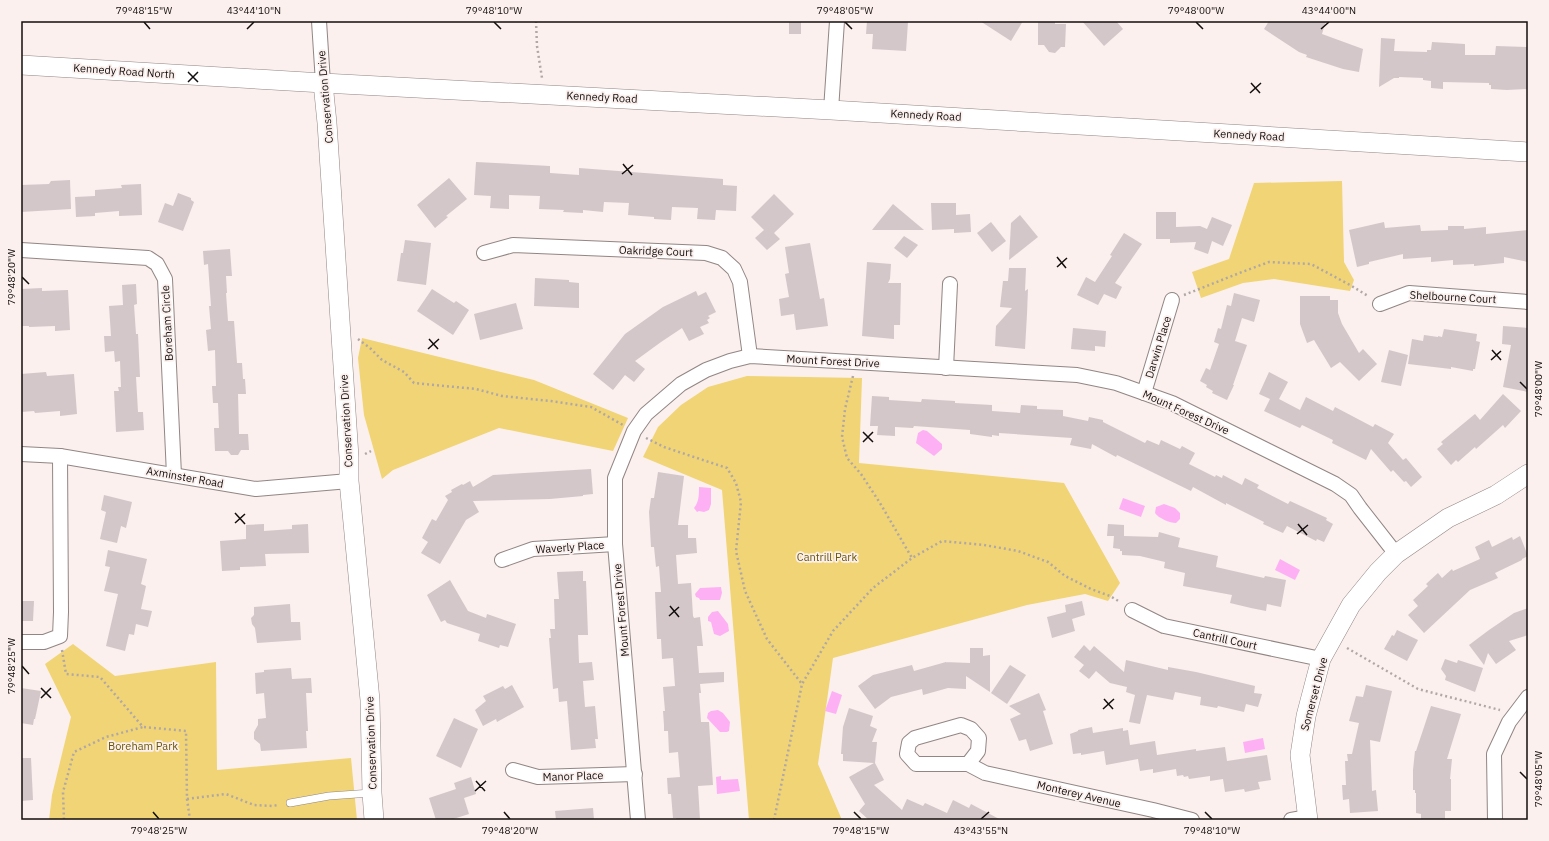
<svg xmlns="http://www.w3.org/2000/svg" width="1549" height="841" font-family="'IBM Plex Sans',sans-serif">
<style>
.green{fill:#f0d476}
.water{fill:#fdb1f4}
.building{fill:#d3c7ca}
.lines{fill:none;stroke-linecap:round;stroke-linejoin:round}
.lane-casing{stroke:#918684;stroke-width:8}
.street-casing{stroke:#918684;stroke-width:16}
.secondary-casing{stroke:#918684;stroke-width:20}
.path{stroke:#b1a8a6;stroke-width:2.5;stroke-dasharray:2 3;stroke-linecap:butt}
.lane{stroke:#fff;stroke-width:7}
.street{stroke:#fff;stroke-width:14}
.secondary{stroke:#fff;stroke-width:19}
.ticks{fill:none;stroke:#120e0d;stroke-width:1.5}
.labels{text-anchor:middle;stroke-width:3.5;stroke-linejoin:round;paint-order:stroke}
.street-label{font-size:11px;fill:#120e0d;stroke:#fbf0ed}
.park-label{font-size:11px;fill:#695504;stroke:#fbf0ed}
.neatline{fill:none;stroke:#120e0d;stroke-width:1.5}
.ticks-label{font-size:10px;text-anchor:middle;fill:#120e0d}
</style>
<rect width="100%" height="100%" fill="#fbf0ed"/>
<g class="green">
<polygon points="1342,181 1344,262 1354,280 1350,291 1274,279 1243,283 1201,298 1192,272 1229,259 1254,183"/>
<polygon points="362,338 534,380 628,418 613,451 499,428 393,470 382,479 364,415 358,358"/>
<polygon points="747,376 862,378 859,463 1064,483 1120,583 1108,601 1085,594 1027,605 833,658 818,764 842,820 749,820 722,490 643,457 658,427 681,405 708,387"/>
<polygon points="73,644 115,676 216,662 217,770 351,758 357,820 49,820 52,795 71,717 45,664"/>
</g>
<g class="water">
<polygon points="923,430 927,431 942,444 942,449 934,456 916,443 918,433"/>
<path d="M699,487l12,1v16l-2,6 -5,2 -5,-1 -2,1 -3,-4c5,-6 5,-13 5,-21z"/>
<polygon points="1123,498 1145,506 1141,517 1119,509"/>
<path d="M1164,504l11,4 5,5v6l-4,4c-6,0 -18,-5 -21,-10l1,-6z"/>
<polygon points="1280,559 1300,570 1295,580 1275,570"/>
<polygon points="721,587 722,593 720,600 700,600 699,598 696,597 695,594 700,588"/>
<polygon points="718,611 728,624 729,631 720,636 714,634 711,622 708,621 708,617 712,612"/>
<polygon points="832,691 842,695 836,714 825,711"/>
<polygon points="718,710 723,713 730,722 729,731 727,732 720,732 707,718 708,713 711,711"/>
<polygon points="1263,738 1265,749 1245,753 1243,742"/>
<polygon points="721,776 721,780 738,779 740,791 717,794 716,777"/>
</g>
<g class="building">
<rect x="789" y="21" width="12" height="13"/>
<polygon points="867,21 908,22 906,51 872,49 873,34 866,34"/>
<polygon points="980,21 1023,21 1011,41"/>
<polygon points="1038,21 1055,21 1055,24 1066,24 1065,47 1061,47 1055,53 1049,52 1044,45 1038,45"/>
<polygon points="1082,21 1116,21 1123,29 1104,46"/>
<polygon points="1269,21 1326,21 1322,34 1363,49 1359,72 1343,69 1306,57 1307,55 1299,52 1264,29"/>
<polygon points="1381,38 1395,39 1394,51 1427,52 1427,50 1431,50 1432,42 1465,44 1465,55 1495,55 1496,46 1528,47 1528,89 1507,90 1491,89 1491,85 1489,85 1489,83 1443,82 1443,89 1431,88 1431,81 1423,80 1423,78 1399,77 1399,78 1394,78 1379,87"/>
<polygon points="476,162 550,166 550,173 579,175 579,168 723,179 723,185 737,186 736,211 716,210 715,220 697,219 698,208 672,207 671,220 654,219 654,217 628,215 629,203 604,202 603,212 583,210 583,213 563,212 564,210 539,209 540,196 509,195 509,209 490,208 491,196 474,195"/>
<polygon points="449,178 467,199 446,216 448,217 435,228 417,205"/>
<polygon points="70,180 71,209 21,212 21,185 49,184 51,181"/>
<polygon points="141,184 142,215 119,216 119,211 95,213 95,216 76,217 75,197 95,196 95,190 122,188 121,185"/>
<polygon points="178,193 191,198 191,200 194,202 183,231 158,222 165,203 173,206"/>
<polygon points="774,194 794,214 774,233 780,239 767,250 755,238 764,230 751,217"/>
<polygon points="931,203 956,203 956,215 970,214 971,232 954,233 954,229 932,230"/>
<polygon points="893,204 924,230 872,230"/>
<polygon points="1156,212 1176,212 1176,227 1200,226 1207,229 1212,217 1232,225 1223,246 1212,241 1208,254 1194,249 1196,242 1170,243 1170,239 1156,239"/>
<polygon points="1020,215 1038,237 1009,260 1011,223"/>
<polygon points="991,222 1006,241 992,252 977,233"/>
<polygon points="1384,222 1385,228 1420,225 1421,231 1448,230 1448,226 1464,226 1464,229 1486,227 1486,234 1528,230 1528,262 1504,257 1504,263 1474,266 1474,264 1453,265 1453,260 1431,262 1431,257 1403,259 1403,254 1369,262 1369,264 1357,267 1349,230"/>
<polygon points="1124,233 1142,244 1115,283 1122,287 1116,299 1104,294 1098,305 1077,295 1086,277 1095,282 1112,256 1110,255"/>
<polygon points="904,236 918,245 907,258 894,248"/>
<polygon points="405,240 431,243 426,285 397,281 401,253 403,253"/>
<polygon points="810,243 820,299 824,298 828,326 796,330 794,314 781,316 779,299 789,297 785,274 789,273 785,247"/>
<polygon points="230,249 232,276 226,276 227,293 226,293 228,321 234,321 237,363 242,363 243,379 245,379 246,394 238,394 239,434 248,434 249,450 241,450 238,455 231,455 228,451 215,451 214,428 219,428 218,403 213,403 212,386 216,386 215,350 208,351 206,330 211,329 209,306 211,306 208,264 204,265 203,251"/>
<polygon points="867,262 891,264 890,279 888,283 901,283 900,325 894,325 894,339 862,336"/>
<polygon points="1009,268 1026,268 1025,291 1028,289 1027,314 1025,349 995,346 996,326 1012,308 1000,307 1003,281 1008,281"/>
<polygon points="535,278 569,280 569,282 579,283 579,308 534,306"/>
<polygon points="136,284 137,304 134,305 136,334 138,334 140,377 136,377 138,412 143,412 144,430 116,432 114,391 119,391 118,387 121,387 120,361 115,362 114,351 105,352 104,336 111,336 109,306 123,305 122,285"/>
<polygon points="42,288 42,291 68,290 70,330 55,331 55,326 29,327 29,326 21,326 21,289"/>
<polygon points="432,289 454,303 456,301 469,310 453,335 417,311"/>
<polygon points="696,291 698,296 706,292 716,312 708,316 710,318 707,320 709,323 700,327 704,334 689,341 682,328 661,342 635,361 645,369 634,382 625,375 613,390 593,374 625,334 663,307"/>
<polygon points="1234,293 1260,300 1254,322 1242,318 1235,341 1247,345 1233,385 1234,385 1227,400 1212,393 1213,391 1206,387 1207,385 1200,381 1206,368 1210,370 1219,344 1214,342 1218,328 1221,329 1227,305 1231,306"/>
<polygon points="1300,296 1330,296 1330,300 1338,300 1338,313 1342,324 1359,353 1363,349 1377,364 1359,381 1340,362 1331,368 1314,340 1307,343 1300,324"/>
<polygon points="516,303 523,329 480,340 474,314"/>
<polygon points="1503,326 1528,328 1528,392 1503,387 1511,345 1502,344"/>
<polygon points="1073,328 1106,331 1105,347 1095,346 1095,351 1071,349"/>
<polygon points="1444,329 1477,334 1476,341 1480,342 1475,369 1473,369 1473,371 1451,367 1451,369 1408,364 1412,339 1423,341 1424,335 1438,337 1438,336 1442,337"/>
<polygon points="1389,350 1408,355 1401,386 1381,382"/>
<polygon points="46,372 47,376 74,374 77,414 60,416 60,411 35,413 34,411 21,412 21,374"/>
<polygon points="1269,372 1288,382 1279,399 1300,410 1306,397 1333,411 1335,407 1373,427 1375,424 1394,434 1388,443 1403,460 1406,458 1422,477 1411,487 1406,481 1404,482 1393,470 1391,472 1371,449 1366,460 1332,443 1333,440 1302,425 1300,428 1264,411 1270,399 1259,394"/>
<polygon points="1503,394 1521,411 1505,428 1503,425 1476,449 1475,447 1458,462 1456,460 1451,465 1437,449 1443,444 1441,442 1475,414 1480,420"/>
<polygon points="872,396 889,397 889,400 921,402 922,399 955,401 955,403 992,405 992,411 1020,413 1021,405 1037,406 1037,409 1063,410 1063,416 1088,421 1089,417 1103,420 1103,422 1145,443 1147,440 1159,445 1161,440 1180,449 1182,446 1195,453 1189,464 1215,477 1216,475 1222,478 1223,475 1242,485 1245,478 1259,485 1257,488 1288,504 1290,501 1327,518 1326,520 1333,524 1324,542 1317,539 1316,541 1287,526 1283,533 1263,524 1264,522 1226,503 1226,505 1193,487 1191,491 1117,455 1116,457 1092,444 1091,449 1070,445 1072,438 999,433 999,436 992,435 992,437 970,434 970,430 914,426 913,428 895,427 895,436 877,435 878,426 870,426"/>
<polygon points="591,469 593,494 583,495 583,496 550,499 473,501 479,512 466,520 440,564 421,553 428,542 422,538 432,519 436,521 448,500 445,496 452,492 451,490 462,484 463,485 470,481 473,487 493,475"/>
<polygon points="658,472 684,476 678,525 688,525 688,538 696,538 697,553 676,555 678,584 691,583 693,616 694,618 700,617 703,646 697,646 699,673 724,672 724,682 700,684 701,693 699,693 701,722 709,722 713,785 698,786 700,820 676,820 676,818 673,818 671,794 668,794 667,778 680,777 678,752 669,753 668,731 664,731 664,725 663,711 665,711 663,687 675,686 673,658 662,659 661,639 657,639 655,592 661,592 659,566 656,567 654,547 651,547 649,512 651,498 654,498"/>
<polygon points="104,495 132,502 126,528 121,526 117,543 100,539 106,512 101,510"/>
<polygon points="264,524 264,531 292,529 292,525 308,524 309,553 265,554 266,566 240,567 240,570 222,571 220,541 246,539 246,525"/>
<polygon points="1108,524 1124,525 1124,536 1158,537 1159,532 1180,538 1178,547 1218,556 1216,567 1264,578 1265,576 1286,580 1281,607 1267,604 1266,611 1251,608 1230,603 1232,595 1183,586 1185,573 1164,568 1165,562 1140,556 1122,555 1122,551 1120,551 1120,549 1113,548 1114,536 1107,536"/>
<polygon points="1520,536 1528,556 1522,559 1522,560 1495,573 1498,578 1470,590 1424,633 1408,615 1418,606 1413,600 1428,586 1426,584 1438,573 1442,578 1452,569 1453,571 1480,559 1475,547 1489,540 1492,547 1512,537 1513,540"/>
<polygon points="108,550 147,559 141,584 146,586 141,609 152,611 148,627 136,624 134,635 129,634 125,651 106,646 118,594 104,591 110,567 105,566"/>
<polygon points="583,571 583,581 586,581 588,635 578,635 579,663 592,662 594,680 583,681 585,707 595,706 598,739 595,739 596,748 571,750 567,701 559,702 558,688 553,689 549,638 551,638 550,629 555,629 554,599 559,599 557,572"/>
<polygon points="450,580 468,611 486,618 487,614 516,624 508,647 500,645 499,648 478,641 480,634 447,623 445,620 441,622 427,595"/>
<polygon points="21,601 34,601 33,621 21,621"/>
<polygon points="1082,601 1085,615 1072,619 1075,631 1052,638 1047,617 1066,612 1065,605"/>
<polygon points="290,604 291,622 300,622 301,640 257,643 255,628 252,624 251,618 254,615 254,607"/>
<polygon points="1528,608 1528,635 1509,641 1516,650 1496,664 1488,653 1484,665 1469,645 1489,630 1514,613"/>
<polygon points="1397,630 1418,640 1407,661 1384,649 1392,635 1394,636"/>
<polygon points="1084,645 1090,651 1094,646 1124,672 1126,660 1168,670 1168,667 1196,672 1255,686 1254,693 1262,694 1258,707 1246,704 1244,712 1218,706 1217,708 1200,705 1201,697 1175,692 1173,700 1147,695 1140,724 1129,722 1135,695 1126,692 1127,687 1110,683 1096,671 1089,679 1079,671 1084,665 1074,657"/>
<polygon points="970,648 983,648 983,656 990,655 990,692 966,676 966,689 948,688 923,695 922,689 891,697 875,709 858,686 873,675 912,665 914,671 946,662 944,662 970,663"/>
<polygon points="1445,659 1457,663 1458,660 1483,668 1475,692 1445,680 1446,676 1441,669"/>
<polygon points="1010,665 1026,675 1007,704 991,693"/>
<polygon points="291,668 292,679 311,678 312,693 306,693 308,731 306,731 307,748 261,751 260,744 254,739 254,732 258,725 258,719 266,718 264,693 256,694 255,673 264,672 264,670"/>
<polygon points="512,685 524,707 497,722 496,719 483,726 475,710 486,701 483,696 503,686 505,689"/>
<polygon points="1366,685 1392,691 1380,742 1370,740 1372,791 1376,790 1378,811 1350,813 1349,799 1343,800 1342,785 1346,785 1345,761 1348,761 1347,754 1352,754 1359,723 1349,721 1356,696 1363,697"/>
<polygon points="21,688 41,691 35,719 34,719 33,725 21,723"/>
<polygon points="1039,693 1046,710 1043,711 1053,744 1030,751 1026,739 1019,741 1010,719 1021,714 1009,706"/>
<polygon points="1431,706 1461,714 1447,759 1452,759 1450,779 1451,779 1451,811 1445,811 1445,820 1421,820 1421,814 1416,813 1416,793 1415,793 1415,790 1413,790 1413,770 1415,751 1416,751"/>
<polygon points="849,708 873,716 870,726 877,729 872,742 877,742 875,763 884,780 874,785 902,810 907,799 923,806 925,803 947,813 953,800 969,808 971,804 1001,820 869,820 859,811 865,804 849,777 874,763 843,761 843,754 841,754 843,727"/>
<polygon points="454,718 478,729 461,768 436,756"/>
<polygon points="1092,727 1093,733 1123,728 1123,731 1128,730 1130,745 1155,741 1157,755 1196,749 1196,751 1225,747 1227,761 1267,755 1271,780 1258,782 1260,789 1245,792 1244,789 1225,792 1223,779 1210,781 1210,776 1189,779 1188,776 1184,777 1183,775 1177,776 1176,769 1153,773 1153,769 1140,771 1138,759 1106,765 1104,751 1081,755 1081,753 1073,754 1070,734 1078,731 1078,730"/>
<polygon points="21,758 31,758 33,800 21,801"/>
<polygon points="471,777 476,794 464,798 469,814 450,820 436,820 429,798 456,789 454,783"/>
<polygon points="593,808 594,820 556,820 555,811"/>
</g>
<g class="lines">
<g class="lane-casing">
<polyline id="lane" points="290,803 329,796 371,793"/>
</g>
<g class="street-casing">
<g id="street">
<polyline points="319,21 323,83"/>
<polyline points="831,110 837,21"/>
<polyline points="21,250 148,258 157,264 165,279 174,475"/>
<polyline points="484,253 513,245 706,253 722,258 734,269 740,282 750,356"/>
<polyline points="1380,304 1409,293 1528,302"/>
<polyline points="946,368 950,284"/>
<polyline points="1144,393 1172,300"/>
<polyline points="21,454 60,456 256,489 349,481"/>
<polyline points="502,560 533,549 615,544"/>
<polyline points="1132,610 1164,626 1321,659"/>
<polyline points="21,642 44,642 60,636 61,612 60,456"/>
<polyline points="968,764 978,751 979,738 971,729 961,725 915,738 909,743 907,754 916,764 968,764 985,773 1153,810 1192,820"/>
<polyline points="513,770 538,777 635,774"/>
<polyline points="638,820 615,544 615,478 634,431 646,414 681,384 706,370 730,361 750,356 1077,375 1116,383 1172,403 1335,484 1351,495 1360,508 1396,554"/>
<polyline points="1291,820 1308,817"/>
<polyline points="1495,820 1494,754 1509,722 1528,697"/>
</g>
</g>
<g class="secondary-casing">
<g id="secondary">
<polyline points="21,65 323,83 831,110 1528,152"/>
<polyline points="323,83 327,123 349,457 349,481 370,700 372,793 374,820"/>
<polyline points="1308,820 1300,755 1306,716 1321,659 1351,605 1378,572 1396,554 1448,518 1496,495 1528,474"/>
</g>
</g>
<g class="path">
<polyline points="536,21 537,46 542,78"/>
<polyline points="1184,295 1242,272 1269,262 1311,264 1350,285 1368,296"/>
<polyline points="358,339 370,348 382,360 404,372 414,383 476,389 502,396 551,401 591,407 623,425"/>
<polyline points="853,376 845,409 842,437 847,458 861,474 880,503 912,558"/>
<polyline points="646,438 664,447 727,468 736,483 741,502 736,551 745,591 767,639 802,684"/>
<polyline points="365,454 371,451"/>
<polyline points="1347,648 1418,689 1500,710"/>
<polyline points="62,650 66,674 100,677 143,727 106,737 74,752 63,792 64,820"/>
<polyline points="144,727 186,731 187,799 190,820"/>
<polyline points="187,799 226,794 254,805 272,806 279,805"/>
<polyline points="774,820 802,684 833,631 873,588 912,558 942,541 984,545 1018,551 1048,562 1065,576 1091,589 1110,596 1120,602"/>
</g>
<use href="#lane" class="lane"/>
<use href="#street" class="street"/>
<use href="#secondary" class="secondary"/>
</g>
<path class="ticks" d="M144,22l6,7M494,22l7,7M845,22l7,7M1196,22l7,7M247,29l7,-7M1321,29l8,-7M188,72l10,10M188,82l10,-10M1251,83l9,10M1250,93l11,-10M623,164l9,11M622,174l11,-9M1057,257l9,11M1057,267l10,-9M22,277l7,7M429,339l9,10M428,349l11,-10M1492,350l9,10M1491,360l10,-9M1520,382l7,7M863,432l10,10M863,442l10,-10M235,513l10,11M235,523l10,-9M1298,524l9,11M1297,534l11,-9M670,606l9,11M669,616l10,-9M22,666l7,8M41,688l10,10M41,698l10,-10M1104,699l9,10M1103,709l11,-10M1520,772l7,7M476,781l9,10M475,791l11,-10M153,812l6,7M504,812l6,7M854,812l7,7M1205,812l7,7M981,819l8,-7"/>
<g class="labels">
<g class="street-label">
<text transform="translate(124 71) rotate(4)" y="4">Kennedy Road North</text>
<text transform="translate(325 97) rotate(-95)" y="4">Conservation Drive</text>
<text transform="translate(602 97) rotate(3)" y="4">Kennedy Road</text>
<text transform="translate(926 115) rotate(3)" y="4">Kennedy Road</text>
<text transform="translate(1249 135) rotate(3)" y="4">Kennedy Road</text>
<text transform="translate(656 251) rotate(2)" y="4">Oakridge Court</text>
<text transform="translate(1453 297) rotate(3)" y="4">Shelbourne Court</text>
<text transform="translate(167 323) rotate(-93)" y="4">Boreham Circle</text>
<text transform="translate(1158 347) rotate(-73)" y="4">Darwin Place</text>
<text transform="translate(833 361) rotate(3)" y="4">Mount Forest Drive</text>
<text transform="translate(1186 412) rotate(24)" y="4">Mount Forest Drive</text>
<text transform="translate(346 421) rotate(-93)" y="4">Conservation Drive</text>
<text transform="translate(185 477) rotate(10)" y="4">Axminster Road</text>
<text transform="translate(570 547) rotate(-4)" y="4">Waverly Place</text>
<text transform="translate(621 610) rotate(-95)" y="4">Mount Forest Drive</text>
<text transform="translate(1225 639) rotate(12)" y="4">Cantrill Court</text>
<text transform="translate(1314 694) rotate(-75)" y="4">Somerset Drive</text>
<text transform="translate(371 743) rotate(-92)" y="4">Conservation Drive</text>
<text transform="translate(573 776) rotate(-2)" y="4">Manor Place</text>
<text transform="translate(1079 794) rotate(13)" y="4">Monterey Avenue</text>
</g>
<g class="park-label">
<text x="827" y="561">Cantrill Park</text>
<text x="143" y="750">Boreham Park</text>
</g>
</g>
<rect width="1549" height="841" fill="none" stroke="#fbf0ed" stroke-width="44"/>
<rect x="22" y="22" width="1505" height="797" class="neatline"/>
<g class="ticks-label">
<text x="144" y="14">79°48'15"W</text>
<text x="254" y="14">43°44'10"N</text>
<text x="494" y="14">79°48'10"W</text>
<text x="845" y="14">79°48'05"W</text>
<text x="1196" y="14">79°48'00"W</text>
<text x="1329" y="14">43°44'00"N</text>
<text transform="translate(11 277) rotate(-90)" y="4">79°48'20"W</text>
<text transform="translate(1538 389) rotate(-90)" y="4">79°48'00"W</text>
<text transform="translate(11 666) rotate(-90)" y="4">79°48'25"W</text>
<text transform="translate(1538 779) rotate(-90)" y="4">79°48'05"W</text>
<text x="159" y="834">79°48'25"W</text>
<text x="510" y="834">79°48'20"W</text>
<text x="861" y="834">79°48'15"W</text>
<text x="981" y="834">43°43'55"N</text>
<text x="1212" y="834">79°48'10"W</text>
</g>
</svg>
